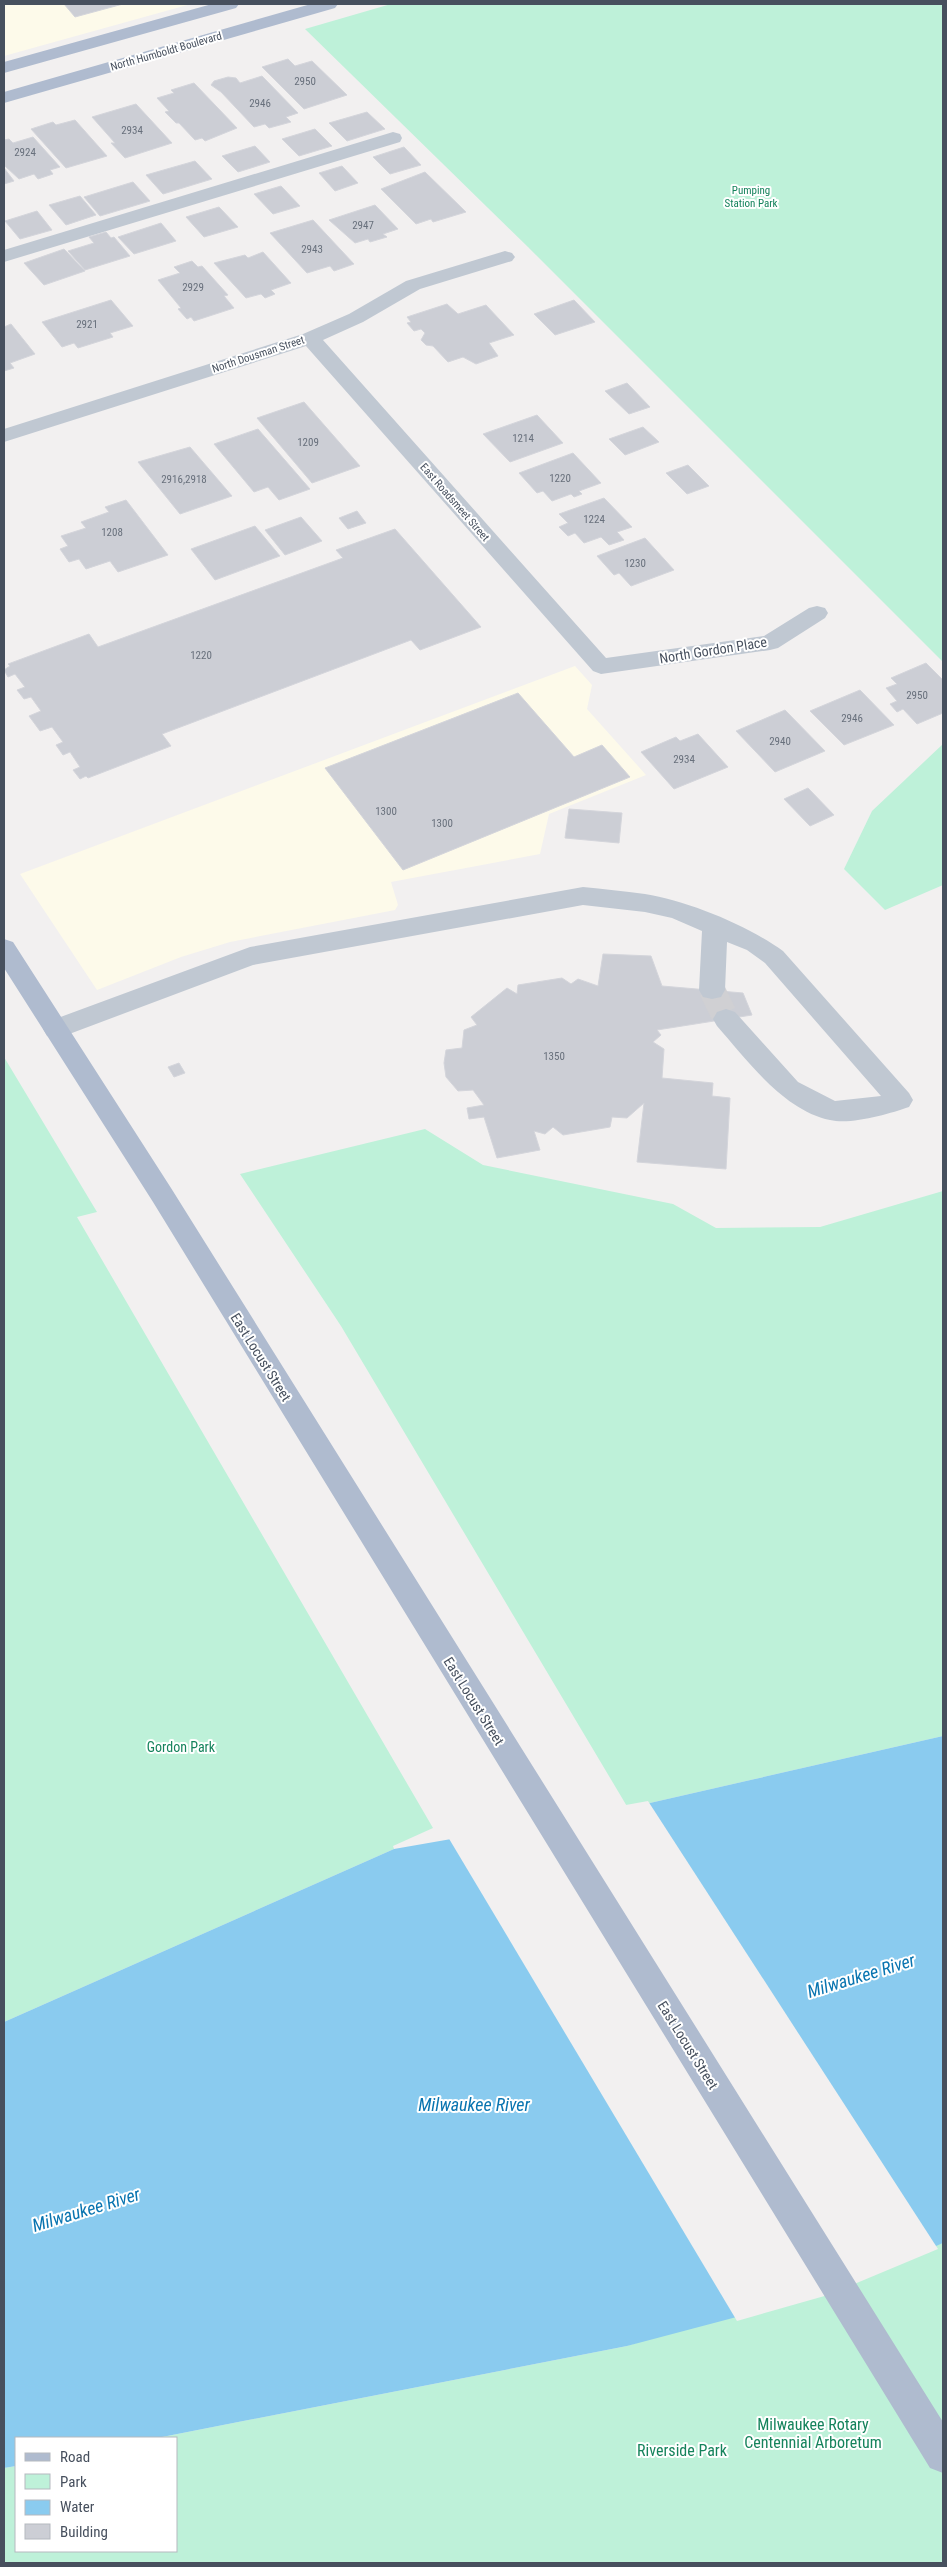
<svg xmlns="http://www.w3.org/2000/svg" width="947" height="2567" font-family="'Roboto Condensed',sans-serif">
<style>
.commercial{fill:#fdfaea}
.green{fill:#bef1d9}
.water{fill:#8acbef}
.pier{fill:#f2f0f0}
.building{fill:#ccced5;stroke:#d4d5db}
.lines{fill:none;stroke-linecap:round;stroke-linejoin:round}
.minor-tunnel{stroke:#d0d0d3;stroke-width:26;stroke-dasharray:26 12;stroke-linecap:butt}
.minor{fill:#c0c8d2;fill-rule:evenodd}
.major{fill:#afbbcf;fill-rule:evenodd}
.labels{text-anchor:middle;stroke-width:4;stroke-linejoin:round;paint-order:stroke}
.far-street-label{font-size:11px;fill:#47505e;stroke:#fff}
.number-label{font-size:11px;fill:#68707c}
.far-park-label{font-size:11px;fill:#15835c;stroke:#fff}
.street-label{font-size:14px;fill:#47505e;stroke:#fff}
.park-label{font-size:14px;fill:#15835c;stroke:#fff}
.near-park-label{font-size:16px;fill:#15835c;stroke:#fff}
.near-water-label{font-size:18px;font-style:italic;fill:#0874b0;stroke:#fff}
</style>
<rect width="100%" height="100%" fill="#f2f0f0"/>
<g class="commercial">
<polygon points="4,4 191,4 4,56"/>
<polygon points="575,666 592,685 587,709 646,775 549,814 540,854 391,882 398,905 395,910 230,942 181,957 97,990 20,874"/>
</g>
<g class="green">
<polygon points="391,4 943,4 943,662 528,247 305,29"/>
<polygon points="943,744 943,885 885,910 844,869 872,811"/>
<polygon points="4,1057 97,1212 77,1217 433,1828 393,1846 394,1849 4,2022"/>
<polygon points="425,1129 483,1165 673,1204 716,1228 820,1227 943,1191 943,1736 628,1808 341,1326 240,1174"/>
<polygon points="943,2243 943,2563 4,2563 4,2468 16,2466 16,2551 176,2551 176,2438 157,2438 627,2346"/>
</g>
<polygon class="water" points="943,1736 943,2243 827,2293 627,2346 157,2438 16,2438 16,2466 4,2468 4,2022 394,1849 628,1808"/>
<polygon class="pier" points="648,1801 938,2249 828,2295 737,2321 448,1837"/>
<g class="building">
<polygon points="64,4 123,4 75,17"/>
<polygon points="288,59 295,66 312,61 347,95 304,109 262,67"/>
<polygon points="262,76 298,113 286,117 291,122 269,128 265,124 254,127 221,92 211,85 214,81 228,77 236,78 240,83"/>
<polygon points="194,83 237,128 205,141 202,138 195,140 179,123 176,123 165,112 169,111 157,98 174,93 171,90"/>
<polygon points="136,104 172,143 125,158 111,143 115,143 92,117"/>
<polygon points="367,112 385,129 347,141 329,123"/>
<polygon points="75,120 107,156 66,168 31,129 53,122 56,125"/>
<polygon points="315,129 332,146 299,156 282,139"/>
<polygon points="33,137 60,167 50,170 53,174 38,179 34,174 19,179 5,166 4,140 9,139 13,143"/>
<polygon points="255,146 270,162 238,172 222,156"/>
<polygon points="404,147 421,165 390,174 373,157"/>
<polygon points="195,161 212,179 163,194 146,175"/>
<polygon points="342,166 358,183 335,191 319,173"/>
<polygon points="4,168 14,181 4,184"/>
<polygon points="425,172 466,212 433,222 431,219 416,224 381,189"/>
<polygon points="133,182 150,201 100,216 84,197"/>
<polygon points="281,186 300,206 273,214 254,194"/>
<polygon points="80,196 96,215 66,225 49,205"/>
<polygon points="375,205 398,229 383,234 387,237 370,242 368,239 355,243 329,220"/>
<polygon points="219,207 238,227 204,237 186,217"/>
<polygon points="37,211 52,230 20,239 5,221"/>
<polygon points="313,220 354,264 334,271 330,266 307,273 270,233"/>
<polygon points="161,223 176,241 134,254 118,237"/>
<polygon points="106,232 111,238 114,237 130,256 85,270 68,251 94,243 89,237"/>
<polygon points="64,249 85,271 44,285 24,263"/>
<polygon points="263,252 291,283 271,290 275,294 265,298 261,294 246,298 214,263 245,255 248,258"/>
<polygon points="192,261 198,267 202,266 228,295 224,296 234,308 194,321 191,317 187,319 178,309 181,308 158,280 180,273 174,267"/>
<polygon points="111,300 133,326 110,333 113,337 78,348 74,343 62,347 42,322"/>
<polygon points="574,300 595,322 555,335 534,314"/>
<polygon points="447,304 458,314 486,305 514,335 489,343 498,356 476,364 463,357 448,362 433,346 426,345 421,340 425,333 421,329 414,331 407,323 411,322 407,317"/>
<polygon points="11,324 35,354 10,363 14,368 4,371 4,327"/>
<polygon points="627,383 650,407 629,414 605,391"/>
<polygon points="304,402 360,466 312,483 257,418"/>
<polygon points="537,415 563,443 510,462 483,434"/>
<polygon points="643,427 659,442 625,455 609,439"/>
<polygon points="258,429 310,489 279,500 268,487 254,492 214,444"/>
<polygon points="190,447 232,496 180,514 138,462"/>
<polygon points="573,453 601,483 579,491 582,494 574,497 571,494 552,501 543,491 537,493 519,473"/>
<polygon points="688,465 709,486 687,494 666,473"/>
<polygon points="604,498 632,527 617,532 624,540 609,545 601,537 584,543 575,533 568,536 559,527 568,523 559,514"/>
<polygon points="126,500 168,555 118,572 110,561 86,569 79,559 69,562 60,549 68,546 61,536 86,528 81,522 109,512 105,507"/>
<polygon points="357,511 366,523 348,529 339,518"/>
<polygon points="301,517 322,541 285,555 265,530"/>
<polygon points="255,526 280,556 215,580 191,549"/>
<polygon points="395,529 481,627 420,650 411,640 162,734 171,746 88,778 86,776 80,779 73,770 80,767 70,752 63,755 56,745 63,742 52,727 40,731 29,716 41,711 31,697 24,699 17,690 25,687 15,674 8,677 4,670 10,666 8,664 89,634 98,647 343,558 336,550"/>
<polygon points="645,538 674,570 631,586 619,573 614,575 597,556"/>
<polygon points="926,663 943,680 943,713 917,724 903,709 897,712 890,704 897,701 886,688 897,684 891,678"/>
<polygon points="860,690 894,725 844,745 810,711"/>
<polygon points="518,693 574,757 602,745 630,777 403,870 325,768"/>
<polygon points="785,710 825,751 775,772 736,731"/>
<polygon points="698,734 728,767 674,789 641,752 676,737 680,741"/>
<polygon points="808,788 834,815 810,826 784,799"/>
<polygon points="569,809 622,813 619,843 565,838"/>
<polygon points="603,954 651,956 662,986 743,993 752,1015 657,1030 661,1035 653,1042 664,1049 662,1078 713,1083 712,1096 730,1098 726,1169 637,1162 644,1103 627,1118 612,1117 610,1127 563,1135 553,1127 545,1134 534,1131 540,1150 497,1158 484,1117 469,1119 467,1108 484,1105 473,1090 458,1091 446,1077 444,1063 446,1050 462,1048 464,1030 477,1025 471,1017 507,988 517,994 518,985 562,978 571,984 578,979 598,986"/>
<polygon points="179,1063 185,1073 174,1077 168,1067"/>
</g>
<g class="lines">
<polyline class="minor-tunnel" points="712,990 726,1019"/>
<g class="minor">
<polygon points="393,132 400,134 402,138 400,142 4,262 4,250"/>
<polygon points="505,251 512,253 515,257 512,261 420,289 363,322 323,340 606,658 764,636 809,608 817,606 825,608 828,613 825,618 778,648 770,650 601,674 593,671 306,346 4,442 4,429 303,334 349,314 406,281"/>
<path d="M583,887c20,2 41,4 62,7 43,7 102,31 138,57l126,142 4,7 -4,7c-20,7 -58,18 -79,13 -47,-10 -83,-60 -113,-94l-4,-7 4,-7 9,-3 9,3 63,70 37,19 46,-5 -116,-133 -18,-13 -20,-8 -2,48 -4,7 -9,2 -9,-2 -4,-7 3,-59 -30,-13 -27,-6 -62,-7 -330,60 -197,74 -9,-3 -4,-7 4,-7 203,-75z"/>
</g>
<g class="major">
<polygon points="212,4 239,4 236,8 4,73 4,62"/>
<polygon points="311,4 338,4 335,8 4,103 4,92"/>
<polygon points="4,939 13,942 171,1188 943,2422 943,2473 930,2468 153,1202 4,968"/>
</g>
</g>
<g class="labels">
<g class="far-street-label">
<text transform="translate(166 51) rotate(-16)" y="4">North Humboldt Boulevard</text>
<text transform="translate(258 354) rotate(-18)" y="4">North Dousman Street</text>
<text transform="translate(455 502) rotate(49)" y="4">East Roadsmeet Street</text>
</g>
<g class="number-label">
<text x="305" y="85">2950</text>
<text x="260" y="107">2946</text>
<text x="132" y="134">2934</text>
<text x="25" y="156">2924</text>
<text x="363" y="229">2947</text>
<text x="312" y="253">2943</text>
<text x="193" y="291">2929</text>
<text x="87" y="328">2921</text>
<text x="523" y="442">1214</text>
<text x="308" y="446">1209</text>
<text x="560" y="482">1220</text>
<text x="184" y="483">2916,2918</text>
<text x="594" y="523">1224</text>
<text x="112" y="536">1208</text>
<text x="635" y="567">1230</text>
<text x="201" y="659">1220</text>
<text x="917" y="699">2950</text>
<text x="852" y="722">2946</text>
<text x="780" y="745">2940</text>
<text x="684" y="763">2934</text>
<text x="386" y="815">1300</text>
<text x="442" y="827">1300</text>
<text x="554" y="1060">1350</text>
</g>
<g class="far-park-label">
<text x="751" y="194">Pumping<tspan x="751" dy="13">Station Park</tspan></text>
</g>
<g class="street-label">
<text transform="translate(713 650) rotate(-9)" y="5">North Gordon Place</text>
<text transform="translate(261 1357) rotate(58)" y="5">East Locust Street</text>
<text transform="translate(474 1701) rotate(58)" y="5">East Locust Street</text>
<text transform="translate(688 2045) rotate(58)" y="5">East Locust Street</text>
</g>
<g class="park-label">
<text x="181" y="1752">Gordon Park</text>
</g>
<g class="near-park-label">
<text x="813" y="2430">Milwaukee Rotary<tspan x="813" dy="18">Centennial Arboretum</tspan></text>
<text x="682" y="2456">Riverside Park</text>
</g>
<g class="near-water-label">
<text transform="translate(861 1976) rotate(-17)" y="6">Milwaukee River</text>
<text x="474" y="2111">Milwaukee River</text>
<text transform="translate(86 2210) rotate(-17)" y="6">Milwaukee River</text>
</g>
</g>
<rect width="947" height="2567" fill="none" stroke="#47505e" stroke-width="10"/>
<rect x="15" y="2437" width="162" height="115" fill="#ffffff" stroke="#b5b9bf"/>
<rect x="25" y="2453" width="25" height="8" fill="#afbbcf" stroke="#b5b9bf"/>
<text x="60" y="2462" font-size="15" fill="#47505e">Road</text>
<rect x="25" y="2474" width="25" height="15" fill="#bef1d9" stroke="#b5b9bf"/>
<text x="60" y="2487" font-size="15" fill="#47505e">Park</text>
<rect x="25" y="2500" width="25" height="15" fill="#8acbef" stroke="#b5b9bf"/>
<text x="60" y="2512" font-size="15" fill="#47505e">Water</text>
<rect x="25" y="2524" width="25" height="15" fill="#ccced5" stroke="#b5b9bf"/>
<text x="60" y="2537" font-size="15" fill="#47505e">Building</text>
</svg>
